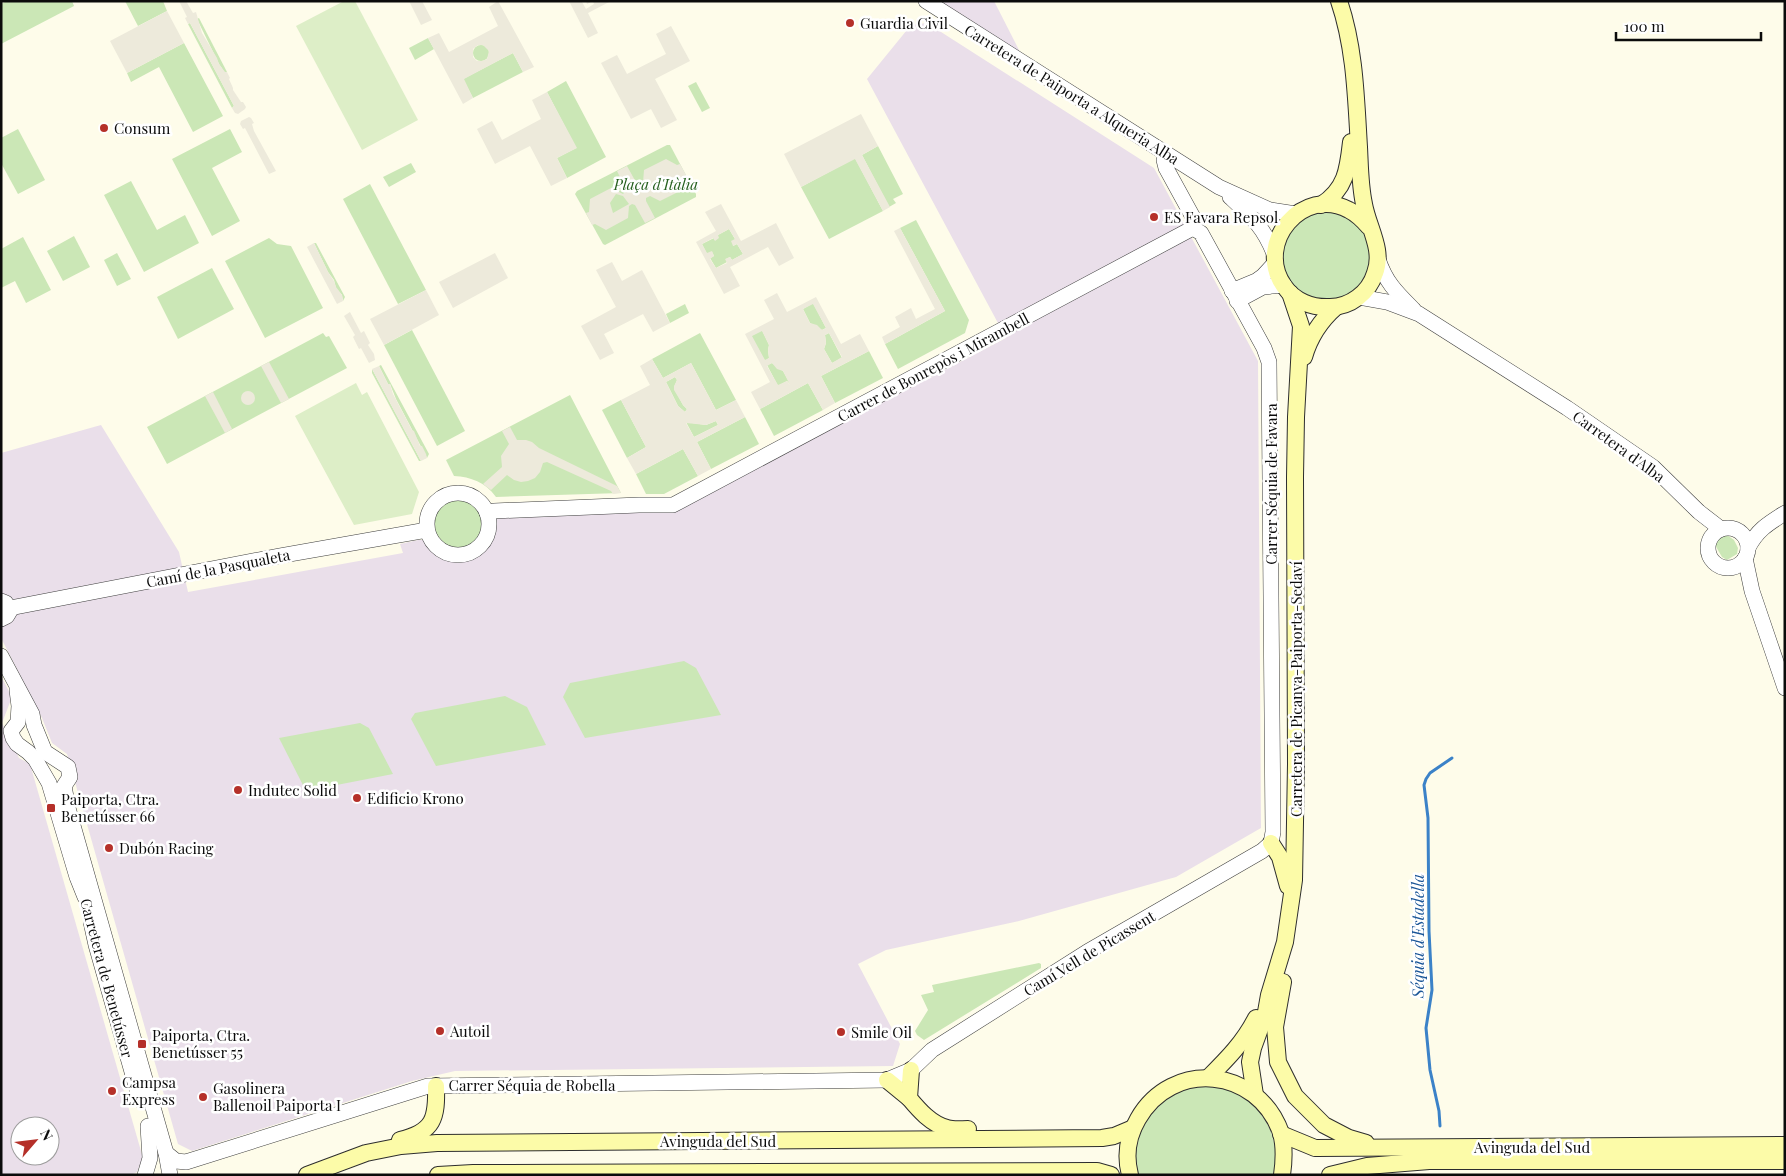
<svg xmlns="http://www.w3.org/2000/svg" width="1786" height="1176" font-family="'Playfair Display',serif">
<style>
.industrial{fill:#eadfea;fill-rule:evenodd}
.green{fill:#cbe7b6}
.pitch{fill:#ddeec7}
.plaza{fill:#edeadb;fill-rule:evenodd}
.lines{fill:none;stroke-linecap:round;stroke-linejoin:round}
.stream{stroke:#3b82c8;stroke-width:3}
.tertiary-casing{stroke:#3e3e3e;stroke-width:16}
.secondary-casing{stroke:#2d2d2d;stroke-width:18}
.tertiary{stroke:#fff;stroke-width:15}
.secondary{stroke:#fcfba8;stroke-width:16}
.poi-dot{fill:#b53029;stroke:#fff;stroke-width:2}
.labels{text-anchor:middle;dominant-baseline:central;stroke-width:5;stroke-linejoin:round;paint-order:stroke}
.poi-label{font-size:15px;fill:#0b0b0b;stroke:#fff;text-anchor:start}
.street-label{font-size:15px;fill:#0b0b0b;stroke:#fff}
.park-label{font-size:15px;font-style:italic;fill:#26601f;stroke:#fff}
.water-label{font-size:16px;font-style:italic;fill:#1a5597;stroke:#fff}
</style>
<rect width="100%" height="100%" fill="#fefcea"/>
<g class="industrial">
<polygon points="940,1 994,1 1020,52"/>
<polygon points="927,23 1154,168 1258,361 1261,828 1176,877 1019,921 886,950 858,964 900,1044 893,1066 455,1071 412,1081 192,1151 178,1144 67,754 52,743 42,718 1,638 1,453 101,425 179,552 188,592 403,553 400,544 418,540 424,540 431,550 439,555 448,559 458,560 470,558 482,550 492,539 495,529 495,517 677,509 1006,338 867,79 911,25"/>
<path d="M 1,676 L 12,697 L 2,723 L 19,758 L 30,764 L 143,1158 L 137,1172 L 131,1175 L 1,1175 ZM 20,1126 L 50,1126 L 50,1156 L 20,1156 Z"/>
</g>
<g class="green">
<polygon points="7,1 72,1 74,6 1,44 1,4"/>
<polygon points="125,1 163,1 167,11 138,26"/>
<polygon points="199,18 227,72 225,73 219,64 197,19"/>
<polygon points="190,23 234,106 232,108 188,24"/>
<polygon points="428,38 434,49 415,60 409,48"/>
<polygon points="184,43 223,116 193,132 159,67 131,82 127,73"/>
<circle cx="481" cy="53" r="8"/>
<polygon points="513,53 523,72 473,98 463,79"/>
<polygon points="566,81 606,157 567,178 557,158 576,148 547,92"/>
<polygon points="696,82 710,108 702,112 688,86"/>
<polygon points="18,129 45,180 18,194 1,163 1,138"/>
<polygon points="230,129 242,152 212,168 240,221 212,236 172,159"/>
<polygon points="667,145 670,145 696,194 696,197 605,245 603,244 575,194 577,191"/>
<polygon points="878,146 903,194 893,199 896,203 889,207 862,155"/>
<polygon points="855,158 883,211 829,239 801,187"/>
<polygon points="411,163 416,172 389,187 383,177"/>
<polygon points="131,181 157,230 185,215 199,243 144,272 104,195"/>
<polygon points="370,184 426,290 398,304 343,199"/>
<circle cx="1327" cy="256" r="45"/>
<polygon points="916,220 969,320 965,333 898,369 885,344 945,311 900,228"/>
<polygon points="729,229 735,239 733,246 737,244 743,254 732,260 730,257 726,259 727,262 716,268 710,258 714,256 712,252 707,254 702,244 714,238 715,240 718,235"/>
<polygon points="74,236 90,267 63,281 47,251"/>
<polygon points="23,237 51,290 26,303 15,281 1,288 1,249"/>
<polygon points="269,238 277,244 291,246 323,308 265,338 225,261"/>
<polygon points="314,243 316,243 345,297 343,301 342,295 336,288 334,280 328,272"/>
<polygon points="117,253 131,279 117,286 104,260"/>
<polygon points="212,268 234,309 178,339 157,297"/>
<polygon points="813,303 826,328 822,330 810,323 803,309"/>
<polygon points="685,304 689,313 670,323 666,314"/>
<polygon points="412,330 465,431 437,446 384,345"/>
<polygon points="762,330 769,345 768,350 769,358 765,361 751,336"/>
<polygon points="323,333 326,337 329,336 347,368 167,464 147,427"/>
<polygon points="700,333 736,400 716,410 691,363 663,378 652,359"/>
<polygon points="829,333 842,358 832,363 824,349 826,343 825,335"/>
<polygon points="869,351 883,378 835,403 821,376"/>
<polygon points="772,363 783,371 791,385 787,381 778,386 767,365"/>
<polygon points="381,365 429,454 427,458 396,399 390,384 388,384 379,366"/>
<polygon points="372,369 421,461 419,461 372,373"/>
<polygon points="675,377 677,380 674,388 683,405 687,409 685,412 678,406 666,382"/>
<polygon points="808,383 823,410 774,436 760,409"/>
<path d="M 570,395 L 621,493 L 496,497 C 485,482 471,477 454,476 L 446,460 Z"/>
<polygon points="621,400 646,447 627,458 602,410"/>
<polygon points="745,417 759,444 711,469 697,442"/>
<polygon points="716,421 718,425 694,437 686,422 706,425"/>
<polygon points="683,449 698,476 664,494 646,494 636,474"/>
<circle cx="457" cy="523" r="25"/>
<polygon points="1727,535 1734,540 1738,548 1737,554 1727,560 1722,557 1715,545 1718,539"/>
<polygon points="684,661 696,668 721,715 585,738 563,697 570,683"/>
<polygon points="505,696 527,707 546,745 436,766 411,719 415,713"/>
<polygon points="360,723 369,728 393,774 306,791 279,738"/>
<polygon points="1039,963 1041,964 1041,968 924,1040 917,1035 915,1031 928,1010 921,995 934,992 932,985"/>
<path d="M 1211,1085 C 1218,1087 1227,1088 1233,1091 C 1264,1106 1283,1141 1273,1175 L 1136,1175 C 1135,1166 1132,1156 1134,1148 C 1139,1118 1159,1096 1188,1087 C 1195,1085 1204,1086 1211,1085 Z"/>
</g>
<g class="pitch">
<polygon points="344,1 355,1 418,120 362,150 296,26"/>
<polygon points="356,383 362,395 367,392 419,492 412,514 354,525 295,416"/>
</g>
<g class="plaza">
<polygon points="179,1 186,1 193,13 196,12 202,33 217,58 219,64 225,72 227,72 230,78 229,79 233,88 233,90 241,102 243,102 246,107 245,109 238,114 235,113 232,108 234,106 190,23 188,24 185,18 187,17"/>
<polygon points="409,1 422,1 432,20 421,25"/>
<path d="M 498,1 L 534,67 L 523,72 L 513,53 L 464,79 L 473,98 L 463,104 L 428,38 L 439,33 L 449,52 L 498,26 L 489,7 ZM 478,45 L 483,45 L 489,51 L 487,59 L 482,61 L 477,61 L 473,57 L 473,49 Z"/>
<polygon points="569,1 584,1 582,2 586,9 594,4 593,1 587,4 586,1 611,1 588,13 598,33 588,38"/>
<polygon points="167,11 184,43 127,73 110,41"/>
<polygon points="671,26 690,61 655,79 677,120 661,128 651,109 631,119 601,63 617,55 627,74 666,54 656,34"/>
<polygon points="547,92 577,148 557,158 567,178 551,186 530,146 495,164 477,129 492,121 502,140 541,119 532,100"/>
<polygon points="861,114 878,146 862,155 890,207 883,211 855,159 801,187 784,154"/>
<polygon points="249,117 251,118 254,123 252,124 254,131 276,171 269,174 245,128 243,129 240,124 241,121"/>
<path d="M 666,159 L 677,165 L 680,164 L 686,175 L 684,177 L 682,190 L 660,201 L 650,196 L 646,198 L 646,201 L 655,218 L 645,223 L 635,205 L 632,204 L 629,206 L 628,218 L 606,230 L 595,224 L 592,225 L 586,213 L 589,212 L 590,199 L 611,188 L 623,194 L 625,192 L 626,189 L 617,171 L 627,166 L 637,184 L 640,184 L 643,183 L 644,170 ZM 616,194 L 623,196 L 629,204 L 613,213 L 610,203 Z"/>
<path d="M 721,204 L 741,241 L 776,223 L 794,258 L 779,266 L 768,247 L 730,267 L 740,286 L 724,294 L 696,242 L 716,231 L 705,212 ZM 729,229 L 735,239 L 731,241 L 733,246 L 737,244 L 743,254 L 732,260 L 730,257 L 725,259 L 727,263 L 716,268 L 710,259 L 714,256 L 712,251 L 707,253 L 702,244 L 713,238 L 715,241 L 719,238 L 718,235 Z"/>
<polygon points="900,228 945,311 885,344 882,337 900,327 895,317 911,308 916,319 935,309 894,231"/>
<polygon points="314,243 328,272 334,281 336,287 342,295 343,301 337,304 307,247"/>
<polygon points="495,253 508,278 453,308 439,282"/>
<polygon points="612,262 622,281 642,270 670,323 653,332 643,314 604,334 614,353 600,360 581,326 616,307 596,270"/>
<polygon points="426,290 439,315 384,345 370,319"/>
<path d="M 777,293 L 787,312 L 816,297 L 841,344 L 860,334 L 869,351 L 821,376 L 835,403 L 823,410 L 808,383 L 760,409 L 751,392 L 770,382 L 745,334 L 774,319 L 764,300 ZM 813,304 L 826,328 L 822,330 L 817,325 L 810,323 L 803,309 ZM 762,331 L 769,345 L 768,350 L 769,358 L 765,360 L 752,336 ZM 829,333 L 842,357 L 832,363 L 824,349 L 826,343 L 825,335 ZM 772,363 L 777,369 L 783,371 L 790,385 L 787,381 L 778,385 L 767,366 Z"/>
<polygon points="350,312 361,333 364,331 370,343 368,345 374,354 375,360 369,363 361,348 359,349 353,337 355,335 344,316"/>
<path d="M 652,359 L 663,378 L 691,363 L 716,410 L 736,400 L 745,417 L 697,442 L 711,469 L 698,476 L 683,449 L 636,474 L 627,458 L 646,447 L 621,400 L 650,385 L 640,366 ZM 675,377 L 677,380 L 674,386 L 674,390 L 683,405 L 687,409 L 685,412 L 678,406 L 666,382 ZM 716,421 L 718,425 L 694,437 L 686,423 L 706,425 Z"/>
<polygon points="269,362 289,399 281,403 261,366"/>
<polygon points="379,366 388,384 390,384 393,394 412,430 414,431 420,446 422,446 426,454 427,458 421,461 372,369"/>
<circle cx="248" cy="398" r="7"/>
<polygon points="213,392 232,429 225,433 205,396"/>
<polygon points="510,427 517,440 526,440 532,442 539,448 617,486 621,493 613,494 611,491 547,462 543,463 540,472 535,478 528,481 521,482 514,480 507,475 491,490 483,484 502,467 501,456 509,444 502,431"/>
</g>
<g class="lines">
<polyline class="stream" points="1440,1126 1439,1111 1430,1070 1426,1028 1432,990 1429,931 1428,818 1424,785 1426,779 1430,773 1452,758"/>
<defs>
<g id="tertiary">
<polyline points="926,1 1219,187 1270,210 1296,214"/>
<polyline points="1167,155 1164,160 1166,168 1194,219 1193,228"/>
<path d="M 1230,197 C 1252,217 1264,227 1275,256"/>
<path d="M 1378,259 C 1386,283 1397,293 1414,310"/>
<polyline points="1232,291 1256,281 1263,276 1275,263"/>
<polyline points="1359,297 1387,302 1419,314 1567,408 1653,467 1699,512 1721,529"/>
<polyline points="1237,301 1263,287 1284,285"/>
<circle cx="458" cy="524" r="31"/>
<polyline points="487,513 494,511 639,505 673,505 1193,228"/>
<circle cx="1728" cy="548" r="20"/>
<path d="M 1748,548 C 1757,530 1769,523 1785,513"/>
<polyline points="1745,558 1752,591 1785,688"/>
<polyline points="1,601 6,603 10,611 7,616 1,619"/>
<polyline points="10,608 279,556 427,530"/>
<polyline points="1,656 32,714 34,725 45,752 68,767 70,777 64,786 68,808 166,1153 170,1175"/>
<polyline points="17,690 19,706 18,722 11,731 13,738 17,744 28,752 35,759 49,783 77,877 85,897"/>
<polyline points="91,922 96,945 140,1100"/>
<polyline points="166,1153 176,1161 186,1162 428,1086 887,1080 911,1070 932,1050 1087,952 1262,851 1271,843 1273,832 1269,362 1264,348 1201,233 1193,228"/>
<polyline points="145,1175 150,1158 148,1126"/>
</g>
<g id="secondary">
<path d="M 1339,1 C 1355,48 1356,98 1359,147 C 1360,166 1360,186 1364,204 C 1368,227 1384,250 1375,273 C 1369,293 1350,307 1330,307 C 1312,308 1294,301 1284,286 C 1254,243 1303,185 1349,210 C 1357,214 1363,220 1369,227"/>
<path d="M 1321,205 C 1346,189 1348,169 1351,142"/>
<path d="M 1304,357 C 1310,336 1320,321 1336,307"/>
<polyline points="1271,843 1280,857 1288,886"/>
<polyline points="1283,982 1275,1027 1278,1062 1295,1096 1324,1125 1349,1138 1366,1143"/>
<path d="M 911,1070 L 909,1098 C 919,1110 931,1124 947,1128 C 953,1130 961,1129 968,1129"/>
<path d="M 1208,1078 C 1227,1059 1244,1042 1256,1018"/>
<polyline points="887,1080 909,1098"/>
<polyline points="1255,1095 1250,1062 1253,1048 1266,1012 1269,995 1285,942 1294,880 1296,764 1295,477 1296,417 1301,326 1290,293"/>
<polyline points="1281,1134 1315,1148 1785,1145"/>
<path d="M 400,1140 C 434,1132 437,1118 436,1086"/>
<polyline points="307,1175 366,1153 401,1146 437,1143 1102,1138 1114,1136 1133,1128"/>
<polyline points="438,1175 473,1173 1097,1171 1111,1175"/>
<path d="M 1130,1175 C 1125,1156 1128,1136 1138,1119 C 1172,1059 1258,1067 1281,1133 C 1285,1147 1284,1161 1282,1175"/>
<polyline points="1330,1175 1367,1166 1429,1161 1785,1161"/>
</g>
</defs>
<use href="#tertiary" class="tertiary-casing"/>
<use href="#secondary" class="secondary-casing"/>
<use href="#tertiary" class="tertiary"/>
<use href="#secondary" class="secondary"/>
</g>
<g class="poi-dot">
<circle cx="850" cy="23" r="5"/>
<circle cx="104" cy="128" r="5"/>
<circle cx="1154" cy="217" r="5"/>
<circle cx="238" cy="790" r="5"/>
<circle cx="357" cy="798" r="5"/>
<rect x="46" y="803" width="10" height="10" rx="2.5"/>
<circle cx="109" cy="848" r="5"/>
<circle cx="440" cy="1031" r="5"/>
<circle cx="841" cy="1032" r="5"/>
<rect x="137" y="1039" width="10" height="10" rx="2.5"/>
<circle cx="112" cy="1091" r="5"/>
<circle cx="203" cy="1097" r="5"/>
</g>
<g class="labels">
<g class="poi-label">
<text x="860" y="23">Guardia Civil</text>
<text x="114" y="128">Consum</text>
<text x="1164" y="217">ES Favara Repsol</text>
<text x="248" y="790">Indutec Solid</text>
<text x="367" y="798">Edificio Krono</text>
<text x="61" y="799">Paiporta, Ctra.<tspan x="61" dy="17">Benetússer 66</tspan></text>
<text x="119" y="848">Dubón Racing</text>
<text x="450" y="1031">Autoil</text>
<text x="851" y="1032">Smile Oil</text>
<text x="152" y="1035">Paiporta, Ctra.<tspan x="152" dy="17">Benetússer 55</tspan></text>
<text x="122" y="1082">Campsa<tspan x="122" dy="17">Express</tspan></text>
<text x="213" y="1088">Gasolinera<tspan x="213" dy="17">Ballenoil Paiporta I</tspan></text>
</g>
<g class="street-label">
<text transform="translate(1072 94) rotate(32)">Carretera de Paiporta a Alqueria Alba</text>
<text transform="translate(933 367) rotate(-28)">Carrer de Bonrepòs i Mirambell</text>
<text transform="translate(1619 446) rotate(36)">Carretera d'Alba</text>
<text transform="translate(1271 484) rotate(-90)">Carrer Séquia de Favara</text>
<text transform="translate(218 568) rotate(-11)">Camí de la Pasqualeta</text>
<text transform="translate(1296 689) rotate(-90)">Carretera de Picanya-Paiporta-Sedaví</text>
<text transform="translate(1089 953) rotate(-31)">Camí Vell de Picassent</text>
<text transform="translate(107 978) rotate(75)">Carretera de Benetússer</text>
<text x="532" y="1085">Carrer Séquia de Robella</text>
<text x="718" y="1141">Avinguda del Sud</text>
<text x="1532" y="1147">Avinguda del Sud</text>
</g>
<g class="park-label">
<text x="656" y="184">Plaça d'Itàlia</text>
</g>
<g class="water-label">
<text transform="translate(1417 936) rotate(-90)">Séquia d'Estadella</text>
</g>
</g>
<rect width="1786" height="1176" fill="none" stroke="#0b0b0b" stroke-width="5"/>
<g transform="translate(35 1141) rotate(62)"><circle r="24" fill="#ffffff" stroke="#9d9d9d"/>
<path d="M0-4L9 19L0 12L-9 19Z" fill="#b53029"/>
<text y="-8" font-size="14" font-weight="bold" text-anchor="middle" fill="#0b0b0b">N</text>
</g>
<path d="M1616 32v8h145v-8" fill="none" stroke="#0b0b0b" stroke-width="2.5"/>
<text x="1624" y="32" font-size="15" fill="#0b0b0b" stroke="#ffffff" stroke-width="4" paint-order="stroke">100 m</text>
</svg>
